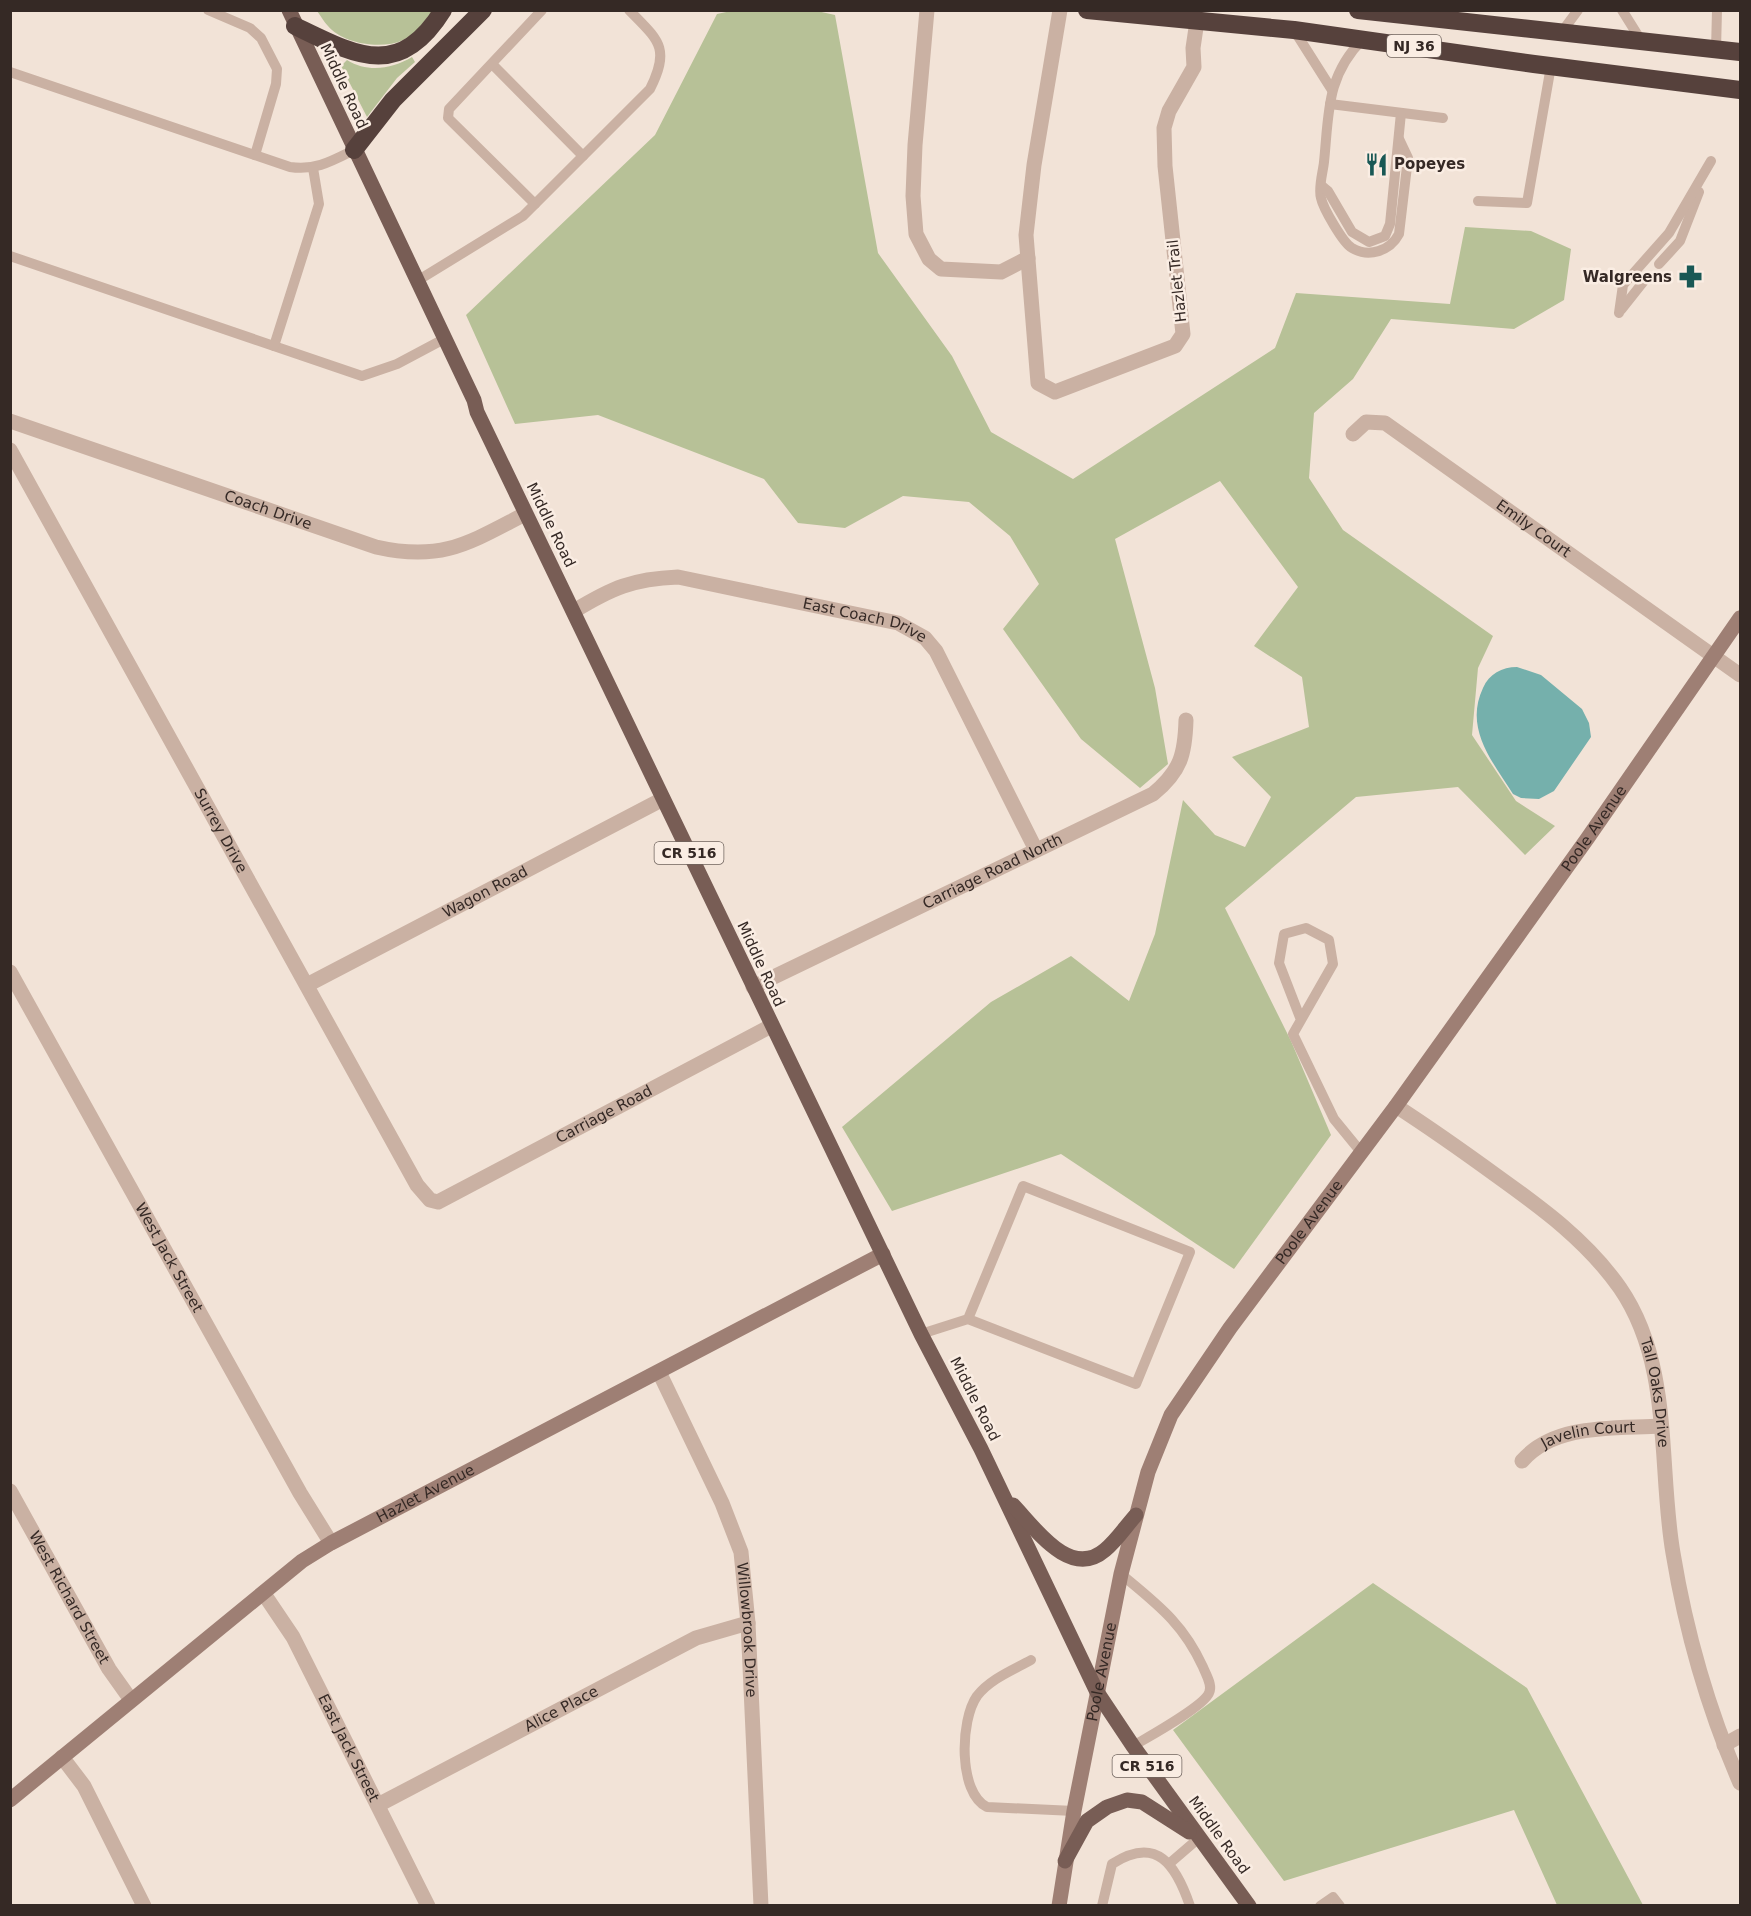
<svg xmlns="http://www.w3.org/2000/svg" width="1751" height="1916" font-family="'DejaVu Sans',sans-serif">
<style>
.green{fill:#b7c197}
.water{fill:#75b0ac}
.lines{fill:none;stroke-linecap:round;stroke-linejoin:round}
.lane{stroke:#cab1a3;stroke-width:10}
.street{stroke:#cab1a3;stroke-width:15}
.secondary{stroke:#9e7f74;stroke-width:15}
.primary{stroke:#785d55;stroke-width:15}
.highway{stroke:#56413c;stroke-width:18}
.labels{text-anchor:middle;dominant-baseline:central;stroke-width:5;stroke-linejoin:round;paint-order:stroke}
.shield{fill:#faede3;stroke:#70645e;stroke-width:1.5}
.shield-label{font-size:14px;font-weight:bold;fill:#352925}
.street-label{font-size:15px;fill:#352925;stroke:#faede3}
.poi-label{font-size:15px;font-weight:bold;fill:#352925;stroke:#faede3;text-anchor:start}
</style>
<rect width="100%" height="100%" fill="#f2e3d7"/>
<g class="green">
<path d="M 317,11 L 432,11 C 425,21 415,35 403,40 C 382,50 343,44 328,26 C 324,22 321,16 317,11 Z"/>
<polygon points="731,11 817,11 835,15 878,253 952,356 991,432 1073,479 1275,348 1296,293 1450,304 1465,227 1531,231 1571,249 1564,300 1514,329 1391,319 1353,379 1314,413 1309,478 1343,530 1493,636 1478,668 1472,735 1516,801 1555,826 1525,855 1458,787 1356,797 1225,908 1291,1041 1331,1135 1234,1269 1061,1154 892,1211 842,1127 991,1002 1071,956 1129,1001 1155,934 1183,800 1215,835 1245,847 1271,797 1232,757 1309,727 1302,677 1254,646 1298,587 1220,481 1115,539 1155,688 1168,764 1140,788 1081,739 1003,629 1039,584 1010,536 969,502 903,496 845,528 798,523 764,479 598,415 515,424 466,315 655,135 717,14"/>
<path d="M 412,57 L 415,62 L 397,78 L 367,117 L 341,66 L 347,60 C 368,73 392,69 412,57 Z"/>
<polygon points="1373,1583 1527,1688 1643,1905 1557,1905 1514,1810 1284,1881 1173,1730"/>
</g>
<path class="water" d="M 1517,667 L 1541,675 L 1582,709 L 1589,723 L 1591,737 L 1554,791 L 1539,799 L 1521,798 L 1513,794 C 1492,761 1464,728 1483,688 C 1489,674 1502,667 1517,667 Z"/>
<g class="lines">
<g class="lane">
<polyline points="208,10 250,28 261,38 277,69 276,84 255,155"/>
<polyline points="1622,10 1642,42"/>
<polyline points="1294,30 1332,90"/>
<polyline points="1561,33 1578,10"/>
<path d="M 1363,39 C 1326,76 1329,113 1324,162 C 1323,172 1318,188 1321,198 C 1323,208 1343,243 1352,248 C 1369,258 1390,251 1399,234 L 1408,158 L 1399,139"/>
<polyline points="1716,50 1717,10"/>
<polyline points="492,64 583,156"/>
<path d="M 10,72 L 290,167 C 315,171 332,161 354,150"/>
<polyline points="1330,104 1443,118"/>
<polyline points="1322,186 1328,191 1352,232 1369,242 1385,236 1390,224 1401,113"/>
<polyline points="1478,201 1527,203 1551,66"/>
<polyline points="535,204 448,118 449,109 542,10"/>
<polyline points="10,256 362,376 397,364 444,339"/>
<polyline points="1659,264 1680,241 1699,192"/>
<path d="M 417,281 L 523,216 L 650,89 C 671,47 658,40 629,10"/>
<polyline points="1621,310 1644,281"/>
<polyline points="1619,313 1623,285 1669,233 1711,161"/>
<polyline points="274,346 319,204 313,168"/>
<polyline points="1301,1020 1279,963 1284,934 1306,928 1329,940 1333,964 1293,1034 1334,1119 1361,1152"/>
<polyline points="921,1334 968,1319 1136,1384 1190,1252 1023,1186 968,1319"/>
<path d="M 1121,1574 C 1157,1604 1183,1623 1203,1667 C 1206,1675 1213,1685 1209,1693 C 1203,1707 1148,1737 1133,1746"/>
<path d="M 1031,1660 C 1013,1670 990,1679 977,1696 C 960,1720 958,1793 987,1807 L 1074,1811"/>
<polyline points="1170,1863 1199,1838"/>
<path d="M 1102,1906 L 1112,1864 C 1157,1835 1176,1865 1190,1906"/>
<polyline points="1320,1906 1333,1897 1340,1906"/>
</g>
<g class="street">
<polyline points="927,10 915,145 913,196 916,234 929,259 941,269 1001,272 1028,258"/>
<polyline points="1060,10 1034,165 1026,235 1038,383 1055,392 1175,346 1183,334 1165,166 1164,128 1169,111 1194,67 1193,48 1197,21"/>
<path id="s1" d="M 10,421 L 376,547 C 442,562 469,543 525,514"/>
<path id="s2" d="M 1353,434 L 1366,422 L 1385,423 L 1740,675"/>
<path id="s3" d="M 10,450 L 417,1185 L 430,1200 L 438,1202 L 771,1026"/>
<path id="s4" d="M 574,611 C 612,588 632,579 678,577 L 898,623 L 925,638 L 936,651 L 1036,850"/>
<path id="s5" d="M 10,972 L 300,1493 L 331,1543"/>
<path id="s6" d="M 307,985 L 663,799"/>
<path id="s7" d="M 753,987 L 1153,794 C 1181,771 1185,754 1186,720"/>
<path id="s8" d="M 1396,1106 C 1430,1128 1464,1152 1497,1176 C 1543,1209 1587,1241 1620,1288 C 1673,1365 1658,1466 1673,1553 C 1686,1632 1708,1709 1740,1783"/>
<path id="s9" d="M 659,1372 L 722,1503 L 741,1552 L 748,1623 L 761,1906"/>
<path id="s10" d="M 1522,1461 C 1555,1423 1615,1429 1661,1426"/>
<path id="s11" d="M 10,1491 L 109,1669 L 131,1700"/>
<path id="s12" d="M 264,1594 L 293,1637 L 428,1906"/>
<polyline points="1724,1745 1740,1736"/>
<polyline points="62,1757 84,1786 144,1906"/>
<path id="s13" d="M 378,1805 L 696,1638 L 748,1623"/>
</g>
<g class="secondary">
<path id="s14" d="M 10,1800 L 302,1561 L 331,1543 L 883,1254"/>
<path id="s15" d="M 1059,1906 L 1074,1811 L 1121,1574 L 1148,1472 L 1171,1415 L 1230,1328 L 1396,1106 L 1587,839 L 1740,618"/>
</g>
<g class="primary">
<polyline points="289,10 474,400 477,412 921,1334 981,1449 1097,1692 1133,1746 1249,1906"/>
<path d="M 1013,1505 C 1035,1528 1070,1580 1105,1550 C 1117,1540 1126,1526 1136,1515"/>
<polyline points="1065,1861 1087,1821 1107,1807 1127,1800 1142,1802 1189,1832"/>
</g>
<g class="highway">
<polyline points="1087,10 1294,30 1534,64 1740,90"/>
<polyline points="1358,10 1740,52"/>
<path d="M 295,26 C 355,55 399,81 443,10"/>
<polyline points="354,150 393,100 483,10"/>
</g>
</g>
<defs>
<symbol id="restaurant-bare" viewBox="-9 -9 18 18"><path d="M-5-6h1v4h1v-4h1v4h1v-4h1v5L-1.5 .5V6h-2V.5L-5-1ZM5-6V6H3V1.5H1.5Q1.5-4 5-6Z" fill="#195855" stroke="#faede3" stroke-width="2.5" paint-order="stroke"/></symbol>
<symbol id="pharmacy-bare" viewBox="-9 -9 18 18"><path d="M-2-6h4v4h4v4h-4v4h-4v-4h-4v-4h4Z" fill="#195855" stroke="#faede3" stroke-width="2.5" paint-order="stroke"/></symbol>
</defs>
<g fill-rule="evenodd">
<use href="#restaurant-bare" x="1360" y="148" width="33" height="33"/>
<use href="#pharmacy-bare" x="1674" y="260" width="33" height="33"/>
</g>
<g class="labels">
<g class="shield">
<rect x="1387" y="35" width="54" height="22" rx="4.5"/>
<rect x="654.5" y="842" width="69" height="22" rx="4.5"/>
<rect x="1112.5" y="1755" width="69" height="22" rx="4.5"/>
</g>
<g class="shield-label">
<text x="1414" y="46">NJ 36</text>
<text x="689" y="853">CR 516</text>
<text x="1147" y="1766">CR 516</text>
</g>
<g class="street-label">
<text transform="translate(344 86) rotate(65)">Middle Road</text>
<text transform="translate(1177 281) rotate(-96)">Hazlet Trail</text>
<text stroke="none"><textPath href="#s1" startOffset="273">Coach Drive</textPath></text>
<text transform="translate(551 525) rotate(64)">Middle Road</text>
<text stroke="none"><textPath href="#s2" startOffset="219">Emily Court</textPath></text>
<text stroke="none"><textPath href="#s4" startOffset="303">East Coach Drive</textPath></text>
<text stroke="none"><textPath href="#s15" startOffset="1228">Poole Avenue</textPath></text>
<text stroke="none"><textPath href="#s3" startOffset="435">Surrey Drive</textPath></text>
<text stroke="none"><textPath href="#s7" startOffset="266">Carriage Road North</textPath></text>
<text stroke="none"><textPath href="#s6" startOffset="201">Wagon Road</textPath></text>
<text transform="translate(761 964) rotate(65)">Middle Road</text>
<text stroke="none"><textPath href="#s3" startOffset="1056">Carriage Road</textPath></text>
<text stroke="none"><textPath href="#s15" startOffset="742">Poole Avenue</textPath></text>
<text stroke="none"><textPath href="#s5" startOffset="327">West Jack Street</textPath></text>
<text stroke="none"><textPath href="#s8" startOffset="402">Tall Oaks Drive</textPath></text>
<text transform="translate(975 1399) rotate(63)">Middle Road</text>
<text stroke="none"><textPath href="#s10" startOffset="74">Javelin Court</textPath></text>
<text stroke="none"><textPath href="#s14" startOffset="518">Hazlet Avenue</textPath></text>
<text stroke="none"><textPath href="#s11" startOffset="122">West Richard Street</textPath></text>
<text stroke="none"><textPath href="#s9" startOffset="276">Willowbrook Drive</textPath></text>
<text stroke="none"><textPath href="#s15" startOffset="238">Poole Avenue</textPath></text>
<text stroke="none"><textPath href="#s13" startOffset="207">Alice Place</textPath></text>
<text stroke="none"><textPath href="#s12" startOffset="176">East Jack Street</textPath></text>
<text transform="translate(1219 1835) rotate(54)">Middle Road</text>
</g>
<g class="poi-label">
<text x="1394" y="164">Popeyes</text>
<text x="1672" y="277" text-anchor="end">Walgreens</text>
</g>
</g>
<rect width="1751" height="1916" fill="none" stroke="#352925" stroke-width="24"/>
</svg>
